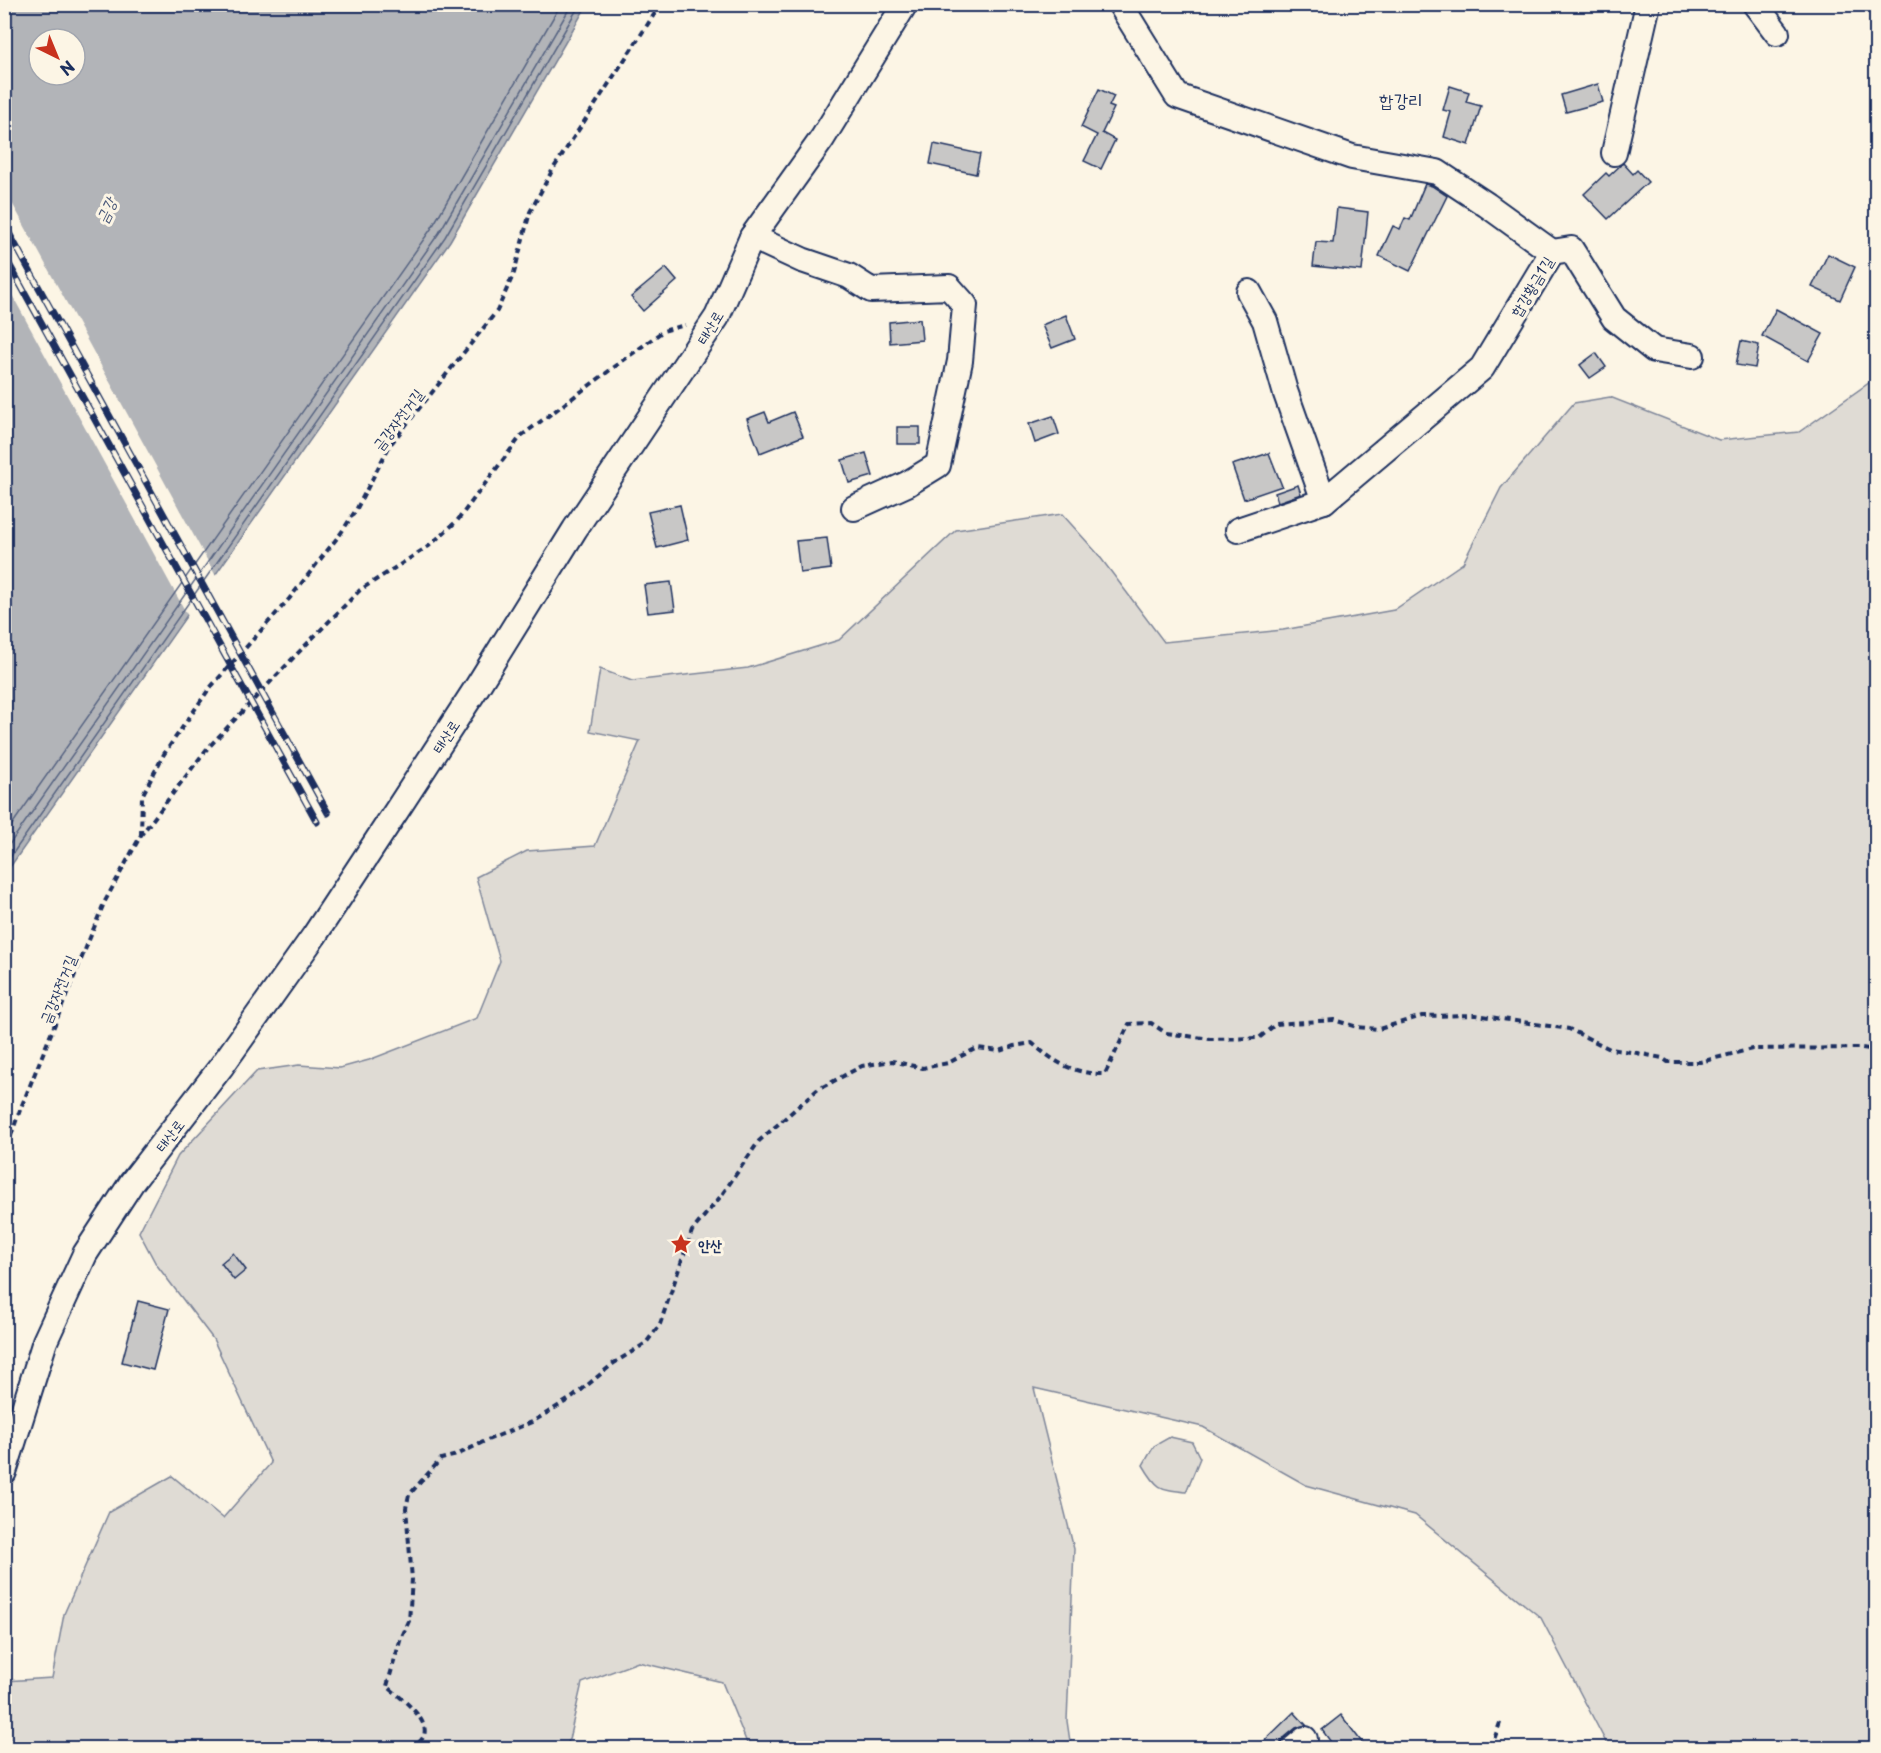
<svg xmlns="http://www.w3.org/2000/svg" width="1881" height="1753" font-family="'Playpen Sans','Poor Story',sans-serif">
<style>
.green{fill:#dfdbd4;stroke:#7d8599;stroke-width:1.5}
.water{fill:#b2b4b8;stroke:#767f94;stroke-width:1.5;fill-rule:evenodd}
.pier{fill:#fcf5e5}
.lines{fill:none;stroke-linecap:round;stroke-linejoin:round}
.shore{stroke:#576482;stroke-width:1.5}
.building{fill:#c8c7c6;stroke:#1b2f5e;stroke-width:1.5}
.minor-casing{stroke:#1b2f5e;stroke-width:28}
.path{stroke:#1b2f5e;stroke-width:4;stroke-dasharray:6 4.5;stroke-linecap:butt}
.minor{stroke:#fcf5e5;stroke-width:24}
.rail-casing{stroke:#1b2f5e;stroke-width:7}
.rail{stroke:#fcf5e5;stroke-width:4.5;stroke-dasharray:14;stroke-linecap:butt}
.labels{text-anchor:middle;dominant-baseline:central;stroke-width:6;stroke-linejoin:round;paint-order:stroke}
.street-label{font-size:15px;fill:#1b2f5e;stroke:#fcf5e5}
.poi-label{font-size:15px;font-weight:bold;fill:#1b2f5e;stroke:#fcf5e5;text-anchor:start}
.water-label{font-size:16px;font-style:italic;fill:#485779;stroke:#fcf5e5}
.quarter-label{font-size:18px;fill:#1b2f5e;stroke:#fcf5e5}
</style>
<rect width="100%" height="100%" fill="#fcf5e5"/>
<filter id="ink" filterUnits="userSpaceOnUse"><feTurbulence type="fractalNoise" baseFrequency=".0167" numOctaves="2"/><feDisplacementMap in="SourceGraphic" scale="12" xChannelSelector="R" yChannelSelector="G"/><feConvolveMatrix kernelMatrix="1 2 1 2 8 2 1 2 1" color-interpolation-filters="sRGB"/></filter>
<g filter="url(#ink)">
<g class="green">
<polygon points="1876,378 1876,1748 1609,1748 1541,1618 1415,1515 1306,1485 1203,1427 1034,1388 1074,1549 1067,1721 1071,1748 749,1748 722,1682 638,1662 582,1683 567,1748 5,1748 5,1681 52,1678 64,1614 109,1512 172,1476 223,1518 271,1463 213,1339 156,1264 139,1232 178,1156 257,1071 299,1065 340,1068 369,1060 477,1018 500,961 476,877 527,851 595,846 640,741 590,731 600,669 632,681 748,668 839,640 956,530 1062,514 1097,553 1164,642 1283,630 1394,610 1463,563 1501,488 1574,403 1610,397 1719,440 1799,432"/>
<path d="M 1170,1437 L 1192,1442 L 1200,1458 L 1186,1492 C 1159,1489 1157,1489 1143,1465 L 1154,1446 Z"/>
</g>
<path class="water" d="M 5,5 L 587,5 L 450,241 L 10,867 L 5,882 ZM 39,39 L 75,39 L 75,75 L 39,75 Z"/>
<polygon class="pier" points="5,190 217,578 189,618 5,282"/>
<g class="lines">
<g class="shore">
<polyline points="4,836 431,229 561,4"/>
<polyline points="4,852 439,233 572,4"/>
<polyline points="4,866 445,237 580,4"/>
</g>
</g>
<g class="building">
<polygon points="1598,84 1603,102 1566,112 1561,95"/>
<polygon points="1450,86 1469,92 1466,102 1481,106 1469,145 1444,137 1451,112 1443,110"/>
<polygon points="1099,89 1114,96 1109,106 1114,108 1102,133 1115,140 1101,169 1084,161 1097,135 1081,127"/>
<polygon points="934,144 980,154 976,174 930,164"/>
<polygon points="1623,163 1633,174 1637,170 1648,182 1608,219 1584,194 1606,173 1609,176"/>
<polygon points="1425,184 1432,186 1447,196 1410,271 1379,256 1393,226 1400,229 1405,218 1410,220"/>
<polygon points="1337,208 1368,212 1362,271 1313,266 1316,242 1333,243"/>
<polygon points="1828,254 1855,267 1840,300 1812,287"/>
<polygon points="666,268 677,281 643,311 631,297"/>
<polygon points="1776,309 1823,334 1808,361 1762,336"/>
<polygon points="1066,315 1075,339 1052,348 1042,325"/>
<polygon points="920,319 922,340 890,343 889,322"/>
<polygon points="1741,341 1759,345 1755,368 1736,365"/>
<polygon points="1596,353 1606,367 1590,378 1580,365"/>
<polygon points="765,412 769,422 793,412 803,436 760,453 747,419"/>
<polygon points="1053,416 1059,434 1035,443 1029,424"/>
<rect x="897" y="427" width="23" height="17"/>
<polygon points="866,453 873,476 849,483 842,460"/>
<polygon points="1269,453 1282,486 1244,499 1232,465"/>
<polygon points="1298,485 1301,494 1278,502 1275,493"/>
<polygon points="680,505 688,540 657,548 648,512"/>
<polygon points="827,538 831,569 800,573 796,541"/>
<polygon points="671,582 675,610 648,613 644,585"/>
<polygon points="233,1253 246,1270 234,1280 221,1263"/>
<polygon points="138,1301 169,1309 153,1370 122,1362"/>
<polygon points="1294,1712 1306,1725 1296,1728 1285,1737 1281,1742 1280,1749 1256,1749"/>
<polygon points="1341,1715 1367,1749 1336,1749 1322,1730"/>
</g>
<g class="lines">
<defs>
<g id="minor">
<polyline points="1120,4 1177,96 1352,157 1437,172 1487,205 1552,252 1482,368 1324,501 1285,391 1265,321 1249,292"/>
<polyline points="1755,4 1777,33"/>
<polyline points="1614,153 1648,4"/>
<polyline points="752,237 802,260 849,276 871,290 949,287 965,305 960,361 938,465 907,484 854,508"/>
<polyline points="1552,252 1571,249 1614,318 1654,350 1692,356"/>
<polyline points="1238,530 1324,501"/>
<polyline points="4,1472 45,1341 85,1254 132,1182 221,1067 314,936 397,810 477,687 575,529 717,317 752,237 822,139 905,4"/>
<polyline points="1294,1748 1305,1739"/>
</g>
</defs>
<use href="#minor" class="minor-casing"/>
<g class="path">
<polyline points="141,835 142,796 164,754 209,689 289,599 341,533 356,510 390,445 497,311 514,273 530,212 553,169 661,4"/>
<polyline points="4,1155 20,1110 104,903 141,835 206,750 296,655 360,590 429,546 457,521 521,436 663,331 685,325"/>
<path d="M 410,1748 C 413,1746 419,1743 422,1739 C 435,1722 398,1696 387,1686 L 400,1641 L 409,1621 L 412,1579 L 406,1508 L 409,1495 L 441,1459 L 457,1455 L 485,1441 L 532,1422 L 573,1397 L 614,1363 L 646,1343 L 660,1324 L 692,1231 L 721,1196 L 759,1141 L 817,1090 L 862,1066 L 892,1061 L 923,1068 L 948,1063 L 977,1048 L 1000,1051 L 1014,1046 L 1032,1043 C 1055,1063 1074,1074 1105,1074 L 1129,1024 L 1151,1023 L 1166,1033 L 1210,1039 L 1259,1038 L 1276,1024 L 1334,1020 L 1357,1027 L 1379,1029 L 1422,1016 L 1476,1015 L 1569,1029 L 1610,1049 L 1637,1053 L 1662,1058 L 1668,1062 L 1700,1062 L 1752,1049 L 1862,1048 L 1876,1050"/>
<polyline points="1491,1748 1501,1720"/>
</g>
<use href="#minor" class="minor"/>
<defs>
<g id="rail">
<polyline points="4,224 328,813"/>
<polyline points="4,255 317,822"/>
</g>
</defs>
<use href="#rail" class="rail-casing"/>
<use href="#rail" class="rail"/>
</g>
</g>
<defs>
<symbol id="sight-bare" viewBox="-9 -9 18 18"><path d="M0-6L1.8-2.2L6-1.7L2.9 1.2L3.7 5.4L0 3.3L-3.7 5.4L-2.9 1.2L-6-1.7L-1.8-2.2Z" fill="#c8321e" stroke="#fcf5e5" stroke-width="2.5" paint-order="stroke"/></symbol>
</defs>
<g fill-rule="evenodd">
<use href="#sight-bare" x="666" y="1229" width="30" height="30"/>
</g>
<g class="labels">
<g class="street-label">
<text transform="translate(1531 286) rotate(-59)">합강황금1길</text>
<text transform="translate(709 327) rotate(-59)">태산로</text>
<text transform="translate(397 419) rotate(-53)">금강자전거길</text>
<text transform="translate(445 736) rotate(-57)">태산로</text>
<text transform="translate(57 989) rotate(-68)">금강자전거길</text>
<text transform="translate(169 1135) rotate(-52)">태산로</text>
</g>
<g class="poi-label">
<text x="698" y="1244">안산</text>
</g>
<g class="water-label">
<text transform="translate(105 210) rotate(-64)">금강</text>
</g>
<g class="quarter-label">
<text x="1401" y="99">합강리</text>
</g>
</g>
<rect width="1881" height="1753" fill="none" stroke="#fcf5e5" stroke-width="24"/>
<rect x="12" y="12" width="1857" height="1729" fill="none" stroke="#1b2f5e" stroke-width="2" filter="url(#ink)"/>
<g transform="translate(57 57) rotate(137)"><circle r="28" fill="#fcf5e5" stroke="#a2a6af" stroke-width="1.5"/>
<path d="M0-4.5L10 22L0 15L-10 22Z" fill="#c8321e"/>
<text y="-9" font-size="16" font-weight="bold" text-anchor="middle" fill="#1b2f5e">N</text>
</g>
</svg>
